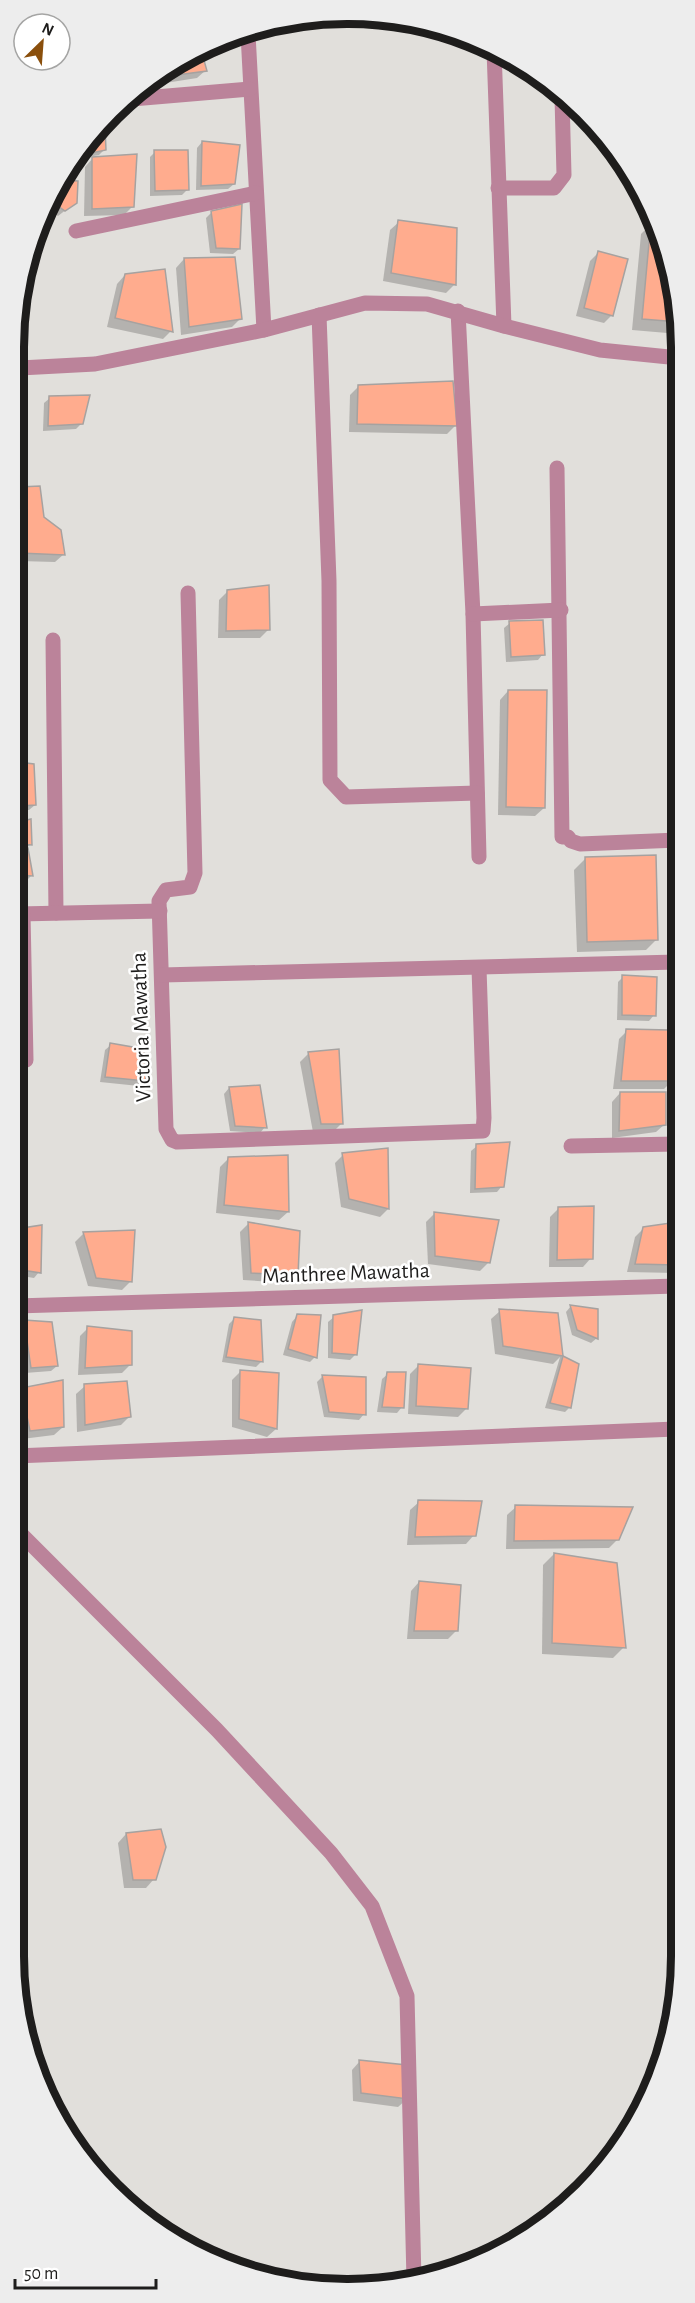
<svg xmlns="http://www.w3.org/2000/svg" width="695" height="2303" font-family="'Alegreya Sans',sans-serif">
<style>
.shadow{fill:#0003}
.building{fill:#ffac8e;stroke:#a6a2a0;stroke-width:1.5}
.lines{fill:none;stroke-linecap:round;stroke-linejoin:round}
.street{stroke:#bb839a;stroke-width:15}
.labels{text-anchor:middle;dominant-baseline:central;stroke-width:5;stroke-linejoin:round;paint-order:stroke}
.street-label{font-size:22px;fill:#1e1d1c;stroke:#fff}
.rim{fill:none;stroke:#1e1d1c;stroke-width:8}
</style>
<rect width="100%" height="100%" fill="#e1dfdb"/>
<g class="shadow">
<polygon points="200,54 206,70 197,78 146,86 162,70"/>
<polygon points="103,129 105,149 99,155 76,159 76,156"/>
<polygon points="202,142 234,184 228,189 196,190 197,148"/>
<polygon points="155,152 187,190 182,195 150,196 150,157"/>
<polygon points="93,158 132,207 124,215 84,216 85,167"/>
<polygon points="62,182 76,202 58,216 50,210"/>
<polygon points="212,212 239,249 233,254 210,253 206,218"/>
<polygon points="399,222 455,284 446,293 383,281 390,230"/>
<polygon points="652,223 679,304 679,334 632,330 641,234"/>
<polygon points="599,252 612,315 604,323 576,316 590,261"/>
<polygon points="184,259 241,318 232,327 181,335 176,268"/>
<polygon points="125,275 171,331 163,339 107,327 117,284"/>
<polygon points="359,386 455,426 447,434 349,432 350,395"/>
<polygon points="50,398 82,423 76,429 43,431 44,403"/>
<polygon points="19,489 43,518 64,554 55,562 19,561"/>
<polygon points="228,591 269,629 260,638 218,638 219,600"/>
<polygon points="510,623 543,654 538,660 506,662 504,628"/>
<polygon points="508,691 544,808 535,816 498,815 500,700"/>
<polygon points="18,763 35,805 29,810 18,810"/>
<polygon points="29,821 30,845 26,848 32,875 26,881 18,880 18,823"/>
<polygon points="585,859 657,939 646,950 577,952 574,870"/>
<polygon points="623,977 654,1015 649,1021 617,1020 618,982"/>
<polygon points="627,1031 673,1080 664,1089 613,1089 619,1039"/>
<polygon points="111,1045 145,1080 139,1086 100,1082 105,1050"/>
<polygon points="309,1053 341,1124 333,1132 313,1132 300,1062"/>
<polygon points="229,1088 265,1127 260,1133 230,1131 224,1094"/>
<polygon points="620,1093 665,1124 656,1132 612,1138 612,1102"/>
<polygon points="477,1146 502,1186 497,1192 470,1193 471,1151"/>
<polygon points="343,1155 388,1209 380,1217 341,1207 335,1163"/>
<polygon points="286,1156 288,1212 279,1220 216,1213 220,1167 228,1159"/>
<polygon points="559,1208 591,1258 583,1267 549,1267 550,1217"/>
<polygon points="434,1214 489,1262 480,1271 428,1264 426,1222"/>
<polygon points="248,1224 298,1232 297,1274 288,1283 243,1280 240,1232"/>
<polygon points="677,1224 676,1273 627,1272 635,1237 644,1228"/>
<polygon points="16,1230 39,1272 34,1278 16,1275"/>
<polygon points="84,1233 130,1282 122,1290 88,1286 75,1242"/>
<polygon points="571,1306 597,1338 591,1343 572,1335 566,1312"/>
<polygon points="500,1311 557,1315 562,1357 578,1364 570,1407 565,1412 545,1408 560,1357 553,1364 495,1354 491,1319"/>
<polygon points="297,1316 315,1357 310,1362 283,1355 292,1322"/>
<polygon points="334,1317 356,1354 350,1360 328,1358 328,1322"/>
<polygon points="235,1318 262,1361 256,1367 222,1362 229,1324"/>
<polygon points="24,1321 51,1323 57,1366 51,1371 25,1373 19,1327"/>
<polygon points="88,1328 130,1365 122,1373 78,1375 80,1336"/>
<polygon points="418,1366 467,1408 458,1417 408,1414 410,1374"/>
<polygon points="241,1371 277,1374 276,1429 267,1437 232,1427 232,1380"/>
<polygon points="388,1374 402,1407 397,1413 377,1412 382,1379"/>
<polygon points="323,1376 364,1414 359,1420 324,1417 317,1382"/>
<polygon points="85,1386 130,1416 121,1425 77,1432 76,1394"/>
<polygon points="22,1389 63,1427 54,1435 22,1439 16,1407 16,1395"/>
<polygon points="419,1502 474,1535 466,1544 407,1545 410,1510"/>
<polygon points="516,1507 618,1539 609,1548 506,1549 507,1515"/>
<polygon points="554,1554 624,1647 613,1658 542,1654 543,1565"/>
<polygon points="419,1582 457,1630 448,1639 407,1639 411,1591"/>
<polygon points="126,1834 154,1879 146,1888 124,1888 118,1843"/>
<polygon points="360,2061 407,2099 398,2107 353,2101 352,2070"/>
</g>
<g class="building">
<polygon points="202,53 207,71 153,78 162,70"/>
<polygon points="105,127 106,150 81,155 81,151"/>
<polygon points="202,141 240,145 235,184 201,186"/>
<polygon points="154,150 188,150 189,190 155,191"/>
<polygon points="137,154 134,207 92,209 92,157"/>
<polygon points="62,180 78,181 77,203 65,211 55,204 51,208"/>
<polygon points="242,204 240,249 216,248 211,211"/>
<polygon points="398,220 457,228 456,285 391,273"/>
<polygon points="651,221 654,221 679,304 679,322 642,319"/>
<polygon points="598,251 628,259 613,316 584,308"/>
<polygon points="235,257 242,319 189,327 184,258"/>
<polygon points="165,269 173,332 115,318 125,274"/>
<polygon points="453,381 457,426 357,424 358,385"/>
<polygon points="90,395 83,424 48,426 49,396"/>
<polygon points="40,486 44,517 61,530 65,555 19,553 19,487"/>
<polygon points="269,585 270,630 226,631 227,590"/>
<polygon points="543,620 545,655 511,657 509,621"/>
<polygon points="508,690 547,690 545,808 506,807"/>
<polygon points="18,762 34,764 36,805 18,806"/>
<polygon points="31,819 32,845 18,844 18,822"/>
<polygon points="18,848 28,848 33,876 18,875"/>
<polygon points="656,855 658,940 587,942 585,857"/>
<polygon points="622,975 657,977 656,1016 622,1015"/>
<polygon points="626,1029 669,1030 674,1081 621,1081"/>
<polygon points="110,1043 144,1049 146,1081 105,1077"/>
<polygon points="339,1049 343,1124 321,1124 308,1052"/>
<polygon points="260,1085 267,1128 235,1126 229,1087"/>
<polygon points="620,1092 666,1092 666,1125 619,1131"/>
<polygon points="510,1142 504,1187 475,1189 476,1144"/>
<polygon points="388,1148 389,1209 349,1199 342,1153"/>
<polygon points="288,1155 289,1212 224,1205 228,1157"/>
<polygon points="594,1206 593,1259 557,1260 558,1207"/>
<polygon points="434,1212 499,1220 490,1263 435,1256"/>
<polygon points="248,1222 300,1231 298,1275 251,1273"/>
<polygon points="677,1222 677,1265 635,1264 643,1227"/>
<polygon points="42,1225 41,1273 16,1269 16,1229"/>
<polygon points="135,1230 132,1282 96,1278 83,1232"/>
<polygon points="570,1305 598,1309 598,1339 577,1330"/>
<polygon points="499,1309 558,1313 563,1356 503,1346"/>
<polygon points="362,1310 357,1355 332,1353 333,1315"/>
<polygon points="297,1314 321,1315 317,1358 288,1349"/>
<polygon points="234,1317 261,1320 263,1362 226,1357"/>
<polygon points="24,1320 52,1322 58,1366 31,1368"/>
<polygon points="87,1326 132,1331 132,1365 85,1368"/>
<polygon points="563,1356 579,1364 571,1408 550,1403"/>
<polygon points="418,1364 471,1368 468,1409 416,1406"/>
<polygon points="240,1370 279,1373 277,1429 239,1419"/>
<polygon points="387,1372 406,1372 404,1408 382,1407"/>
<polygon points="322,1375 366,1377 366,1415 329,1412"/>
<polygon points="63,1380 64,1427 30,1431 21,1388"/>
<polygon points="127,1381 131,1417 85,1425 84,1384"/>
<polygon points="418,1500 482,1501 476,1536 415,1537"/>
<polygon points="515,1505 633,1507 619,1540 514,1541"/>
<polygon points="554,1553 617,1563 626,1648 552,1643"/>
<polygon points="419,1581 461,1585 458,1631 414,1631"/>
<polygon points="161,1829 166,1847 156,1880 133,1880 126,1833"/>
<polygon points="359,2060 407,2065 408,2099 361,2093"/>
</g>
<g class="lines">
<g class="street">
<polyline points="248,34 264,330"/>
<polyline points="494,50 504,326"/>
<polyline points="132,99 250,89"/>
<polyline points="498,188 554,188 564,175 562,97"/>
<polyline points="76,231 256,193"/>
<polyline points="458,311 473,614 479,857"/>
<polyline points="319,315 329,581 330,780 346,797 477,793"/>
<polyline points="20,368 95,364 264,330 365,303 427,304 504,326 600,350 679,358"/>
<polyline points="557,468 562,837 568,837 571,841 580,844 678,840"/>
<polyline points="188,593 195,873 190,887 166,890 159,901 166,1129 172,1140 177,1142 483,1131 484,1118 479,968"/>
<polyline points="473,614 561,610"/>
<polyline points="53,640 56,913"/>
<polyline points="18,914 160,911"/>
<polyline points="23,914 26,1060"/>
<polyline points="162,975 677,962"/>
<polyline points="571,1146 677,1144"/>
<polyline points="16,1306 677,1286"/>
<polyline points="15,1456 676,1429"/>
<polyline points="15,1528 217,1730 331,1853 372,1906 407,1996 414,2280"/>
</g>
</g>
<g class="labels">
<g class="street-label">
<text transform="translate(141 1027) rotate(-92)">Victoria Mawatha</text>
<text transform="translate(346 1273) rotate(-2)">Manthree Mawatha</text>
</g>
</g>
<path d="M0 0H695V2303H0ZM347 24H348A323 323 0 0 1 671 347V1956A323 323 0 0 1 348 2279H347A323 323 0 0 1 24 1956V347A323 323 0 0 1 347 24Z" fill="#ededed" fill-rule="evenodd"/>
<path class="rim" d="M347 24H348A323 323 0 0 1 671 347V1956A323 323 0 0 1 348 2279H347A323 323 0 0 1 24 1956V347A323 323 0 0 1 347 24Z"/>
<g transform="translate(42 42) rotate(25)"><circle r="28" fill="#ffffff" stroke="#a5a5a4" stroke-width="1.5"/>
<path d="M0-4.5L10 22L0 15L-10 22Z" fill="#8a4f0c"/>
<text y="-9" font-size="16" font-weight="bold" text-anchor="middle" fill="#1e1d1c">N</text>
</g>
<path d="M15 2279v9h141v-9" fill="none" stroke="#1e1d1c" stroke-width="3"/>
<text x="24" y="2279" font-size="18" fill="#1e1d1c" stroke="#ffffff" stroke-width="4.5" paint-order="stroke">50 m</text>
</svg>
